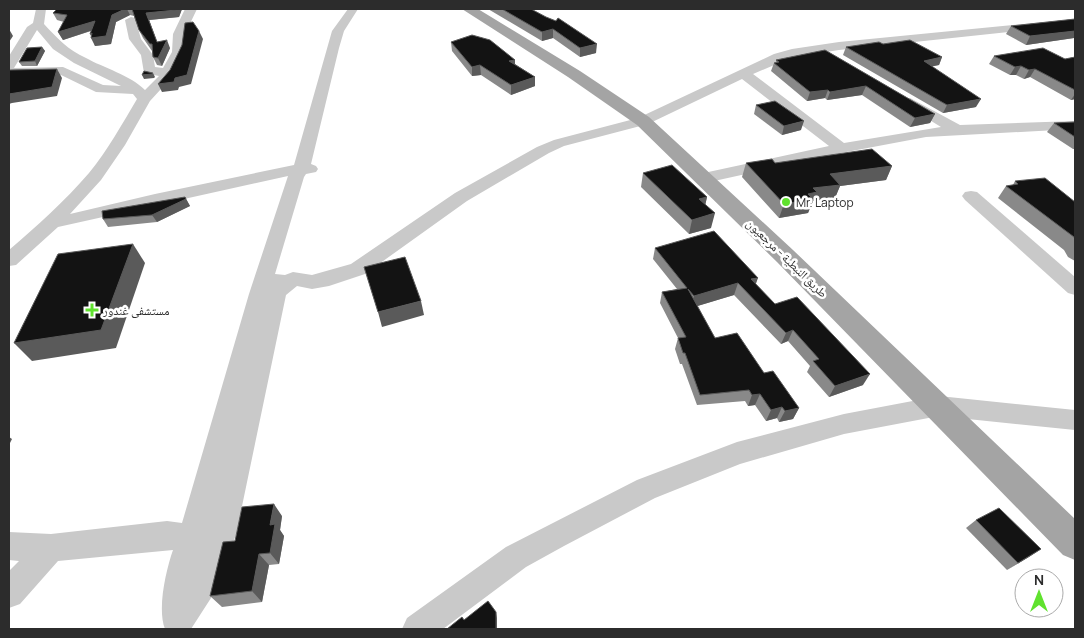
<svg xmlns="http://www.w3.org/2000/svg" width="1084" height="638" font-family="Manrope,'Noto Naskh Arabic',sans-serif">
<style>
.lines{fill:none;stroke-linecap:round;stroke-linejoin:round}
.minor{fill:#c9c9c9;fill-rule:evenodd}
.major{fill:#a4a4a4;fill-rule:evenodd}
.wall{fill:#898989}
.shaded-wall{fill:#5a5a5a}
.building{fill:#131313;stroke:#5a5a5a}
.poi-dot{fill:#60e22e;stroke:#fff;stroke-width:2}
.labels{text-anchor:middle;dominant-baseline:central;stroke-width:5;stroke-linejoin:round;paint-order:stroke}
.poi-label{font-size:12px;fill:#2c2c2c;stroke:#fff;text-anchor:start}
.street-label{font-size:12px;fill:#2c2c2c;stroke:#fff}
</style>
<rect width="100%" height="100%" fill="#fff"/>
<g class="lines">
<g class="minor">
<path d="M 36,9 L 46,9 L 44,24 C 57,38 68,50 86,58 C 104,68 130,75 145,90 L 159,76 L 144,73 L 141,55 L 129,39 L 125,20 L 131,17 L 135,18 L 141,39 L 153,55 L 155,67 L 163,68 L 172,52 L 173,34 L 185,9 L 197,9 L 185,34 L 184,52 L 172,77 L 150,101 L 125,145 L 101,180 L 70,214 L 155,194 L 294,165 L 332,31 L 348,9 L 358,9 L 344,31 L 339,48 L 311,164 L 316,166 L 318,169 L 316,172 L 306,174 L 304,177 L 275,274 L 285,275 L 293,272 L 312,275 L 351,264 L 455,193 L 537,147 L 554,140 L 638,118 L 774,54 L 792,49 L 839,42 L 1075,19 L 1075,25 L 839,50 L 793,57 L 753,74 L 844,143 L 941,127 L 905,105 L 903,102 L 905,99 L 910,98 L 960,125 L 1075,121 L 1075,129 L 926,137 L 841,153 L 705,183 L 699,182 L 697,178 L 699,174 L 829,146 L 742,79 L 648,124 L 564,146 L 549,153 L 467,201 L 365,274 L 329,286 L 312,289 L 297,286 L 286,295 L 236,535 L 211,598 L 191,629 L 165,629 C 157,609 166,570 173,550 L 58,561 L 20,604 L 9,608 L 9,571 L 19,561 L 9,560 L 9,532 L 51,534 L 167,521 L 182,523 L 249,294 L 288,176 L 58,227 L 16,265 L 9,266 L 9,250 C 37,226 65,201 89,173 C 108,150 122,124 137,99 L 133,94 L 96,92 L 61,75 L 9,76 L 9,56 L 27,27 L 33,23 ZM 37,30 L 53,49 L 74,63 L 121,86 L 103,85 L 63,67 L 14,68 Z"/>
<polygon points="971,191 977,192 1075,277 1075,295 1068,293 965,200 962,196 965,192"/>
<polygon points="939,396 1075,410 1075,430 939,416 844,434 740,464 655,498 564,546 526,567 443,629 402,629 407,618 506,547 637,480 737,442 844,414"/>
</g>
<polygon class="major" points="462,9 478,9 580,71 649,117 793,250 1075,519 1075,560 1063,555 777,262 637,125 568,77"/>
</g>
<g class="wall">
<polygon points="57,9 182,9 179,17 149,20 157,42 170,48 162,66 157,65 153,57 152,51 143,38 139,30 134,16 130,15 116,22 111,44 95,46 92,36 91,31 63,40 58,32 64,22 57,20 53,13"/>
<polygon points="488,9 531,9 596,53 580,57 553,38 542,41"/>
<polygon points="1075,19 1075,37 1074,38 1026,45 1006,34 1011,26"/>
<polygon points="451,42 515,60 515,64 535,77 535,86 511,95 481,75 472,76 452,51"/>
<polygon points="883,44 942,57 939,65 932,66 976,107 943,113 843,55 846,47"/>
<polygon points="42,47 45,51 37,66 22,66 19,62"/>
<polygon points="825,50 935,114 930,123 910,127 862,95 827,100 825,98 807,101 771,71 774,63 776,62 776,60"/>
<polygon points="994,56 1065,59 1075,57 1075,99 1071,100 1030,77 1024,79 1016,75 1010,75 989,64"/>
<polygon points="756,105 801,130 782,135 754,114"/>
<polygon points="1075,122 1075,149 1073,149 1047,132 1054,123"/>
<polygon points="746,163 775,163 892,166 886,180 840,186 835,198 813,201 808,213 779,218 742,177"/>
<polygon points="643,173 707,197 705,205 711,228 689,234 641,187"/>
<polygon points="1015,181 1075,202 1075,261 1068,257 1064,250 998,198 1006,186 1013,185"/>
<polygon points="185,197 190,206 157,222 108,227 103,219"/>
<polygon points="655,248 755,284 775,304 863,385 829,397 807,372 810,366 788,341 781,344 734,295 697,306 715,338 764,373 799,408 793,419 779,422 777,418 766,421 755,405 748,406 745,401 697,405 682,364 680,364 675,349 678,338 660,303 662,292 677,289 653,259"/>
<polygon points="282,516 280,530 284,536 279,564 269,565 262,602 222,607 210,596 235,541"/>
<polygon points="976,520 1041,549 1007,570 966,528"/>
</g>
<g class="shaded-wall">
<polygon points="125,9 127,9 130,15 116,22 111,44 95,46 91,38 92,38 90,34 92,33 112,15"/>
<polygon points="176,9 182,9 179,17 149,20 160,50 146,13"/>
<polygon points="95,21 99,28 63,40 58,32"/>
<polygon points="9,29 13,36 9,42"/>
<polygon points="553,29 553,38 542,41 542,32"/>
<polygon points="199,31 203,39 191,84 179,87 178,90 162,92 158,84 175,78"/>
<polygon points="1075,31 1075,37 1074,38 1026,45 1030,36"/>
<polygon points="167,40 170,48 162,66 158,58"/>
<polygon points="597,44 596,53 580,57 580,48"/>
<polygon points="42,47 45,51 37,66 35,61"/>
<polygon points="942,57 939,65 920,69 924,61"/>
<polygon points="515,60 515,69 509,61"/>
<polygon points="480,65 481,75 472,76 472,67"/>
<polygon points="1021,66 1016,75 1010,75 1015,67"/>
<polygon points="57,69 62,78 57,96 12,103 9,104 9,94"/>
<polygon points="1035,69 1030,77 1024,79 1029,70"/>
<polygon points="153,73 155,77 154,78 144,79 142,75"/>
<polygon points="535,77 535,86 511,95 511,85"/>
<polygon points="866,86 862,95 827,100 830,92"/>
<polygon points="828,90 825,98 807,101 810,92"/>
<polygon points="1075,94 1075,99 1071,100"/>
<polygon points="981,99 976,107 943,113 947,105"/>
<polygon points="935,114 930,123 910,127 915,118"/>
<polygon points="804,121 801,130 782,135 784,126"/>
<polygon points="892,166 886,180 840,186 835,198 813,201 808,213 779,218 784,204 808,194 813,188 830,174"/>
<polygon points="185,197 190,206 157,222 152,215"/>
<polygon points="707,197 704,211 699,199"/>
<polygon points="715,213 711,228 689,234 692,220"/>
<polygon points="133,244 145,263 116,348 32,361 14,343"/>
<polygon points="758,278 754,289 751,279"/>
<polygon points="738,283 734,295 691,308 694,296"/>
<polygon points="421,301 424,315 382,327 378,312"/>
<polygon points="793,330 788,341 781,344 786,333"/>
<polygon points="870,374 863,385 829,397 835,386"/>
<polygon points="760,394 755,405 748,406 752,395"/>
<polygon points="782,407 777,418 766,421 771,410"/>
<polygon points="799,408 793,419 779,422 785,411"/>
<polygon points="9,437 12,439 9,445"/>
<polygon points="274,504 282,516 280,530 284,536 279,564 270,553 270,525"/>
<polygon points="1041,549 1029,557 1007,570 1018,563"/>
<polygon points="259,554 269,565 262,602 252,591"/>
<polygon points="496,612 497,618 497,629 496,629"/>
</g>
<g class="building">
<polygon points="57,9 125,9 112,15 106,36 91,38 92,33 90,34 95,21 58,32 67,15 53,13"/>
<polygon points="132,9 176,9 176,10 146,13 157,42 167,40 158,58 153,57 152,44 150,44 139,30"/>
<polygon points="502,9 531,9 546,17 556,21 558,18 597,44 580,48 553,29 542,32"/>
<polygon points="1075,19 1075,31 1030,36 1011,26"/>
<polygon points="193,22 199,31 187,75 175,78 174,82 158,84 170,70 182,45 185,23"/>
<polygon points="472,35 490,40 515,60 509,61 535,77 511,85 480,65 472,67 451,42"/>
<polygon points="910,40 942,57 924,61 981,99 947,105 846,47 879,42 883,44"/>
<polygon points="42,47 35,61 19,62 27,48"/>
<polygon points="1043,48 1065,59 1075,57 1075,90 1035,69 1029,70 1021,66 1015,67 994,56"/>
<polygon points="825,50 935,114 915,118 866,86 830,92 828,90 810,92 774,63 779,62 776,60"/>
<polygon points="57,69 52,87 9,94 9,71 10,70"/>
<polygon points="144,71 153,73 152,74 142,75"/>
<polygon points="775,101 804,121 784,126 756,105"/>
<polygon points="1075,122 1075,137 1054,123"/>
<polygon points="872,149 892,166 830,174 840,185 813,188 817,192 808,194 813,199 784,204 746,163 772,159 775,163"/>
<polygon points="672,165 707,197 699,199 715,213 692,220 643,173"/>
<polygon points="1045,178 1075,202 1075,239 1074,237 1006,186 1018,184 1015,181"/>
<polygon points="185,197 186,199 152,215 103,219 102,211"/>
<polygon points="714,231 758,278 751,279 775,304 797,297 870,374 835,386 813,361 819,359 793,330 786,333 738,283 694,296 688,289 715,338 737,333 764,373 773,371 799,408 785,411 782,407 771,410 760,394 752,395 749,390 700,395 685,353 683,353 678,338 686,337 662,292 687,288 655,248"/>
<polygon points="133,244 101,330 14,343 58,254"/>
<polygon points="405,257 421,301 378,312 364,267"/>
<polygon points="274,504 270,525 275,524 270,553 259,554 252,591 210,596 223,542 235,541 242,507"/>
<polygon points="999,508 1041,549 1018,563 976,520"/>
<polygon points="488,601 496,612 496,629 447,629 462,617 464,620"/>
</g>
<g class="poi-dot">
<circle cx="786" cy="202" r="5"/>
<path d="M89.5 302.5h5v5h5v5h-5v5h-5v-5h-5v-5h5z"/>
</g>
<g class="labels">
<g class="poi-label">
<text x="796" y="202">Mr. Laptop</text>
<text x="103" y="310">مستشفى غندور</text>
</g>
<g class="street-label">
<text transform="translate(787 258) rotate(44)">طريق النبطية - مرجعيون</text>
</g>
</g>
<rect width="1084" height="638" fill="none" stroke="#2c2c2c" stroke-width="20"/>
<g transform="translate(1039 593)"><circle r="24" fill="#ffffff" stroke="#ababab"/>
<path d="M0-4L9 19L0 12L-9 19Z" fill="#60e22e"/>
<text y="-8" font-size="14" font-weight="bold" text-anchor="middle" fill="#2c2c2c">N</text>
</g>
</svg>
